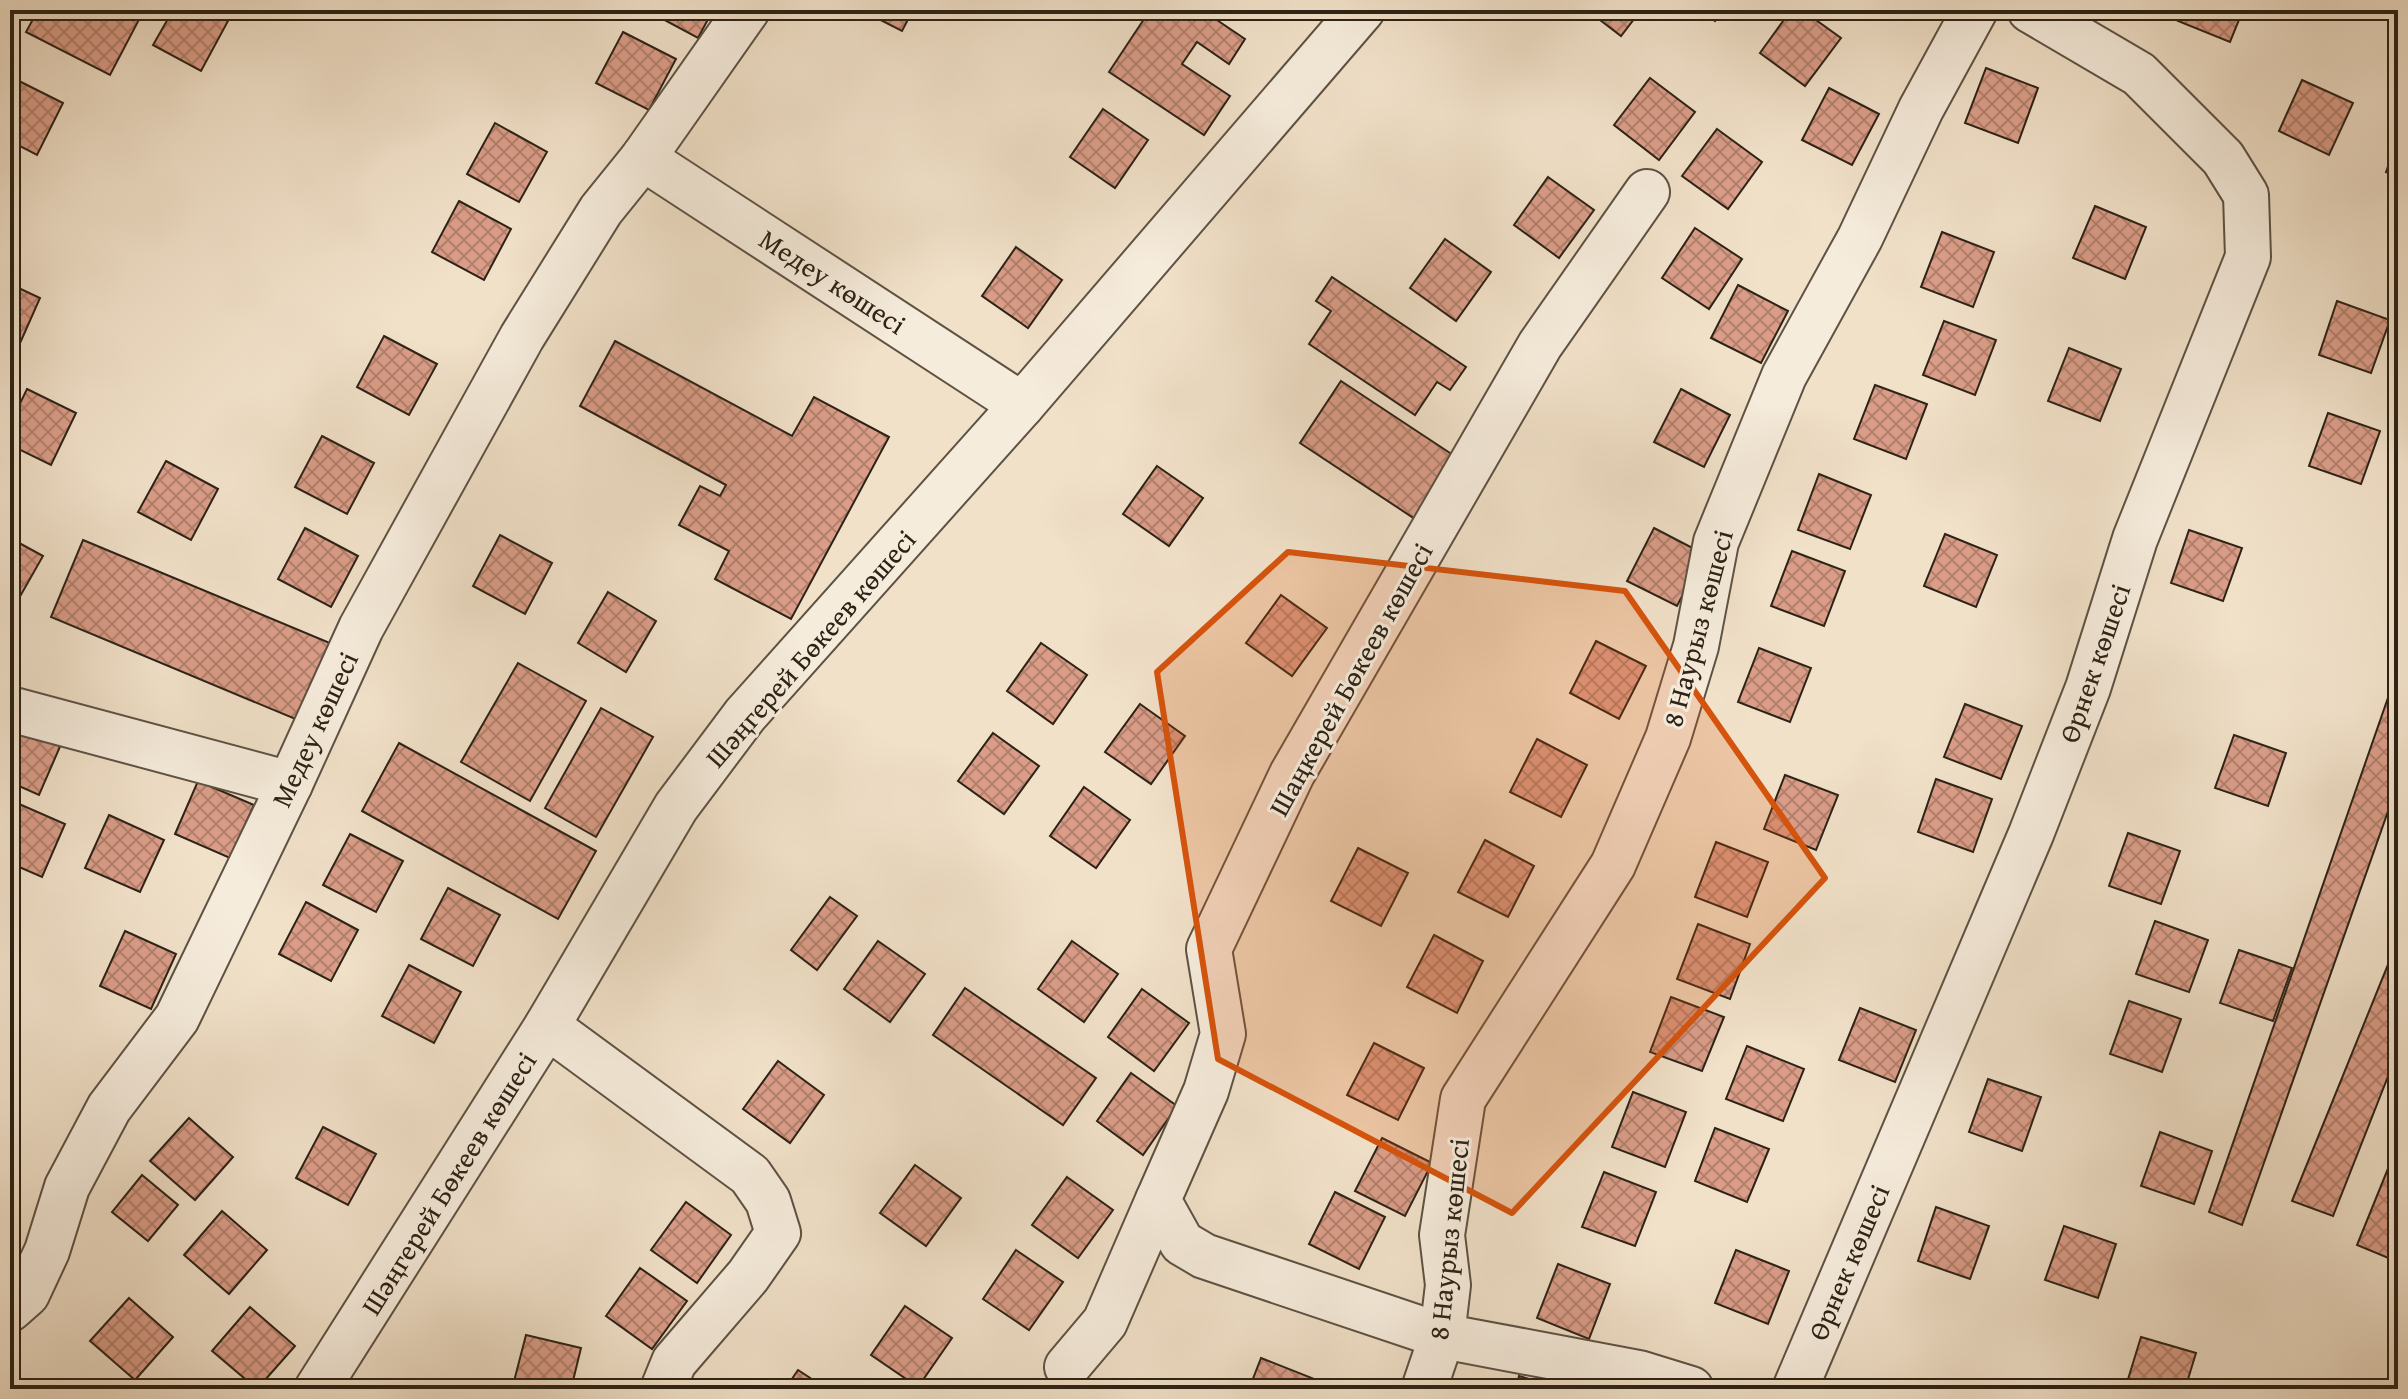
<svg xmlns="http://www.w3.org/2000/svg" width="2408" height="1399" font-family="'Gentium Book Plus',serif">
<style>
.building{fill:url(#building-cross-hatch);stroke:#2c2216;stroke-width:2}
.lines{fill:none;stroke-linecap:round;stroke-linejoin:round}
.minor-casing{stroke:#5d5243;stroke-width:48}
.minor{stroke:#f6ecdc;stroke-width:44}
.marked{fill:#d5540d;fill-opacity:0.2;stroke:#d5540d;stroke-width:6;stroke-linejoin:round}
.labels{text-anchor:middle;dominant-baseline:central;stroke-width:6;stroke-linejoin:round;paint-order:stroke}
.street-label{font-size:28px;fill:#2c2216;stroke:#f6ecdc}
</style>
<defs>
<pattern id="building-cross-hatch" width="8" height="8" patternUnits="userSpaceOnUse" patternTransform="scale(2)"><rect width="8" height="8" fill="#db9d88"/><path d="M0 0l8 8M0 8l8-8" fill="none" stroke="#b2806e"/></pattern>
</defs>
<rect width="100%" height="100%" fill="#f1e1c9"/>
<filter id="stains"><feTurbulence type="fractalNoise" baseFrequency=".0025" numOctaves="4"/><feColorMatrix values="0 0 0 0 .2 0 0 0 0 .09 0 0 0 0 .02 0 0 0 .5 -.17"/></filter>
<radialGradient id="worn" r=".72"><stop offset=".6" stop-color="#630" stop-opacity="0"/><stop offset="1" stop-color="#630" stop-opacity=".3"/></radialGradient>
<g class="building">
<polygon points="38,10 144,10 110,75 26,32"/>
<polygon points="173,10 207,10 228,21 201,71 153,45"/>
<polygon points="646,10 713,10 698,38"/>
<polygon points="861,10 913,10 902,31"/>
<polygon points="990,10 1007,10 1002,18"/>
<polygon points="1150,10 1202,10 1245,39 1229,64 1197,42 1182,64 1230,96 1204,135 1109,72"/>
<polygon points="1587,10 1641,10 1621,36"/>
<polygon points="1702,10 1724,10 1715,21"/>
<polygon points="1791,10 1802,10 1841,38 1805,86 1760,53"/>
<polygon points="2183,10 2243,10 2230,42 2178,21"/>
<polygon points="623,32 676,59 649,110 596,83"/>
<polygon points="1986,68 2038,88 2018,143 1965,123"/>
<polygon points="1650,78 1695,112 1659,160 1614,125"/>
<polygon points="15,79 63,103 37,155 10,141 10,88"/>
<polygon points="2302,80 2353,103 2329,155 2279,131"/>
<polygon points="1829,88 1879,114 1852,165 1802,140"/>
<polygon points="1103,109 1148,140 1115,188 1070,157"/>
<polygon points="495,123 547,152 519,202 467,174"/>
<polygon points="1717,129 1762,162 1728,209 1682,176"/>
<polygon points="2398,138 2398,176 2386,172"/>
<polygon points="1548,177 1594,210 1559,258 1514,225"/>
<polygon points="10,181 20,186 10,206"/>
<polygon points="459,201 511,229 484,280 432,252"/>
<polygon points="2095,206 2146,227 2125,279 2073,258"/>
<polygon points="1695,228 1742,259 1709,309 1662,278"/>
<polygon points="1942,232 1994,252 1973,307 1921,287"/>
<polygon points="1445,239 1491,272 1456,321 1410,288"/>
<polygon points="1016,247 1062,280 1028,328 982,296"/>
<polygon points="1332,277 1466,367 1450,390 1437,382 1415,415 1309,344 1331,311 1316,301"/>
<polygon points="10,284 40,298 13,359 10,358"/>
<polygon points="1738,285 1788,311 1761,363 1711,338"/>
<polygon points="2337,301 2390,320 2371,373 2319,355"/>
<polygon points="1944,321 1996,340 1975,395 1923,375"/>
<polygon points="384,336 437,364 409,415 357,387"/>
<polygon points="615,341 792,436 814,397 889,437 791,619 715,579 729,551 679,525 700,486 720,496 726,485 580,406"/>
<polygon points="2069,348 2121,369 2100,421 2048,401"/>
<polygon points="1341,381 1459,459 1418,521 1300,443"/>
<polygon points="1875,385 1927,404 1906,459 1854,439"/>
<polygon points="27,389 76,413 51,465 10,445 10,424"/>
<polygon points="1681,389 1730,415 1704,467 1654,442"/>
<polygon points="2328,413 2380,431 2361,484 2309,466"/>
<polygon points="322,436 374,463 347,514 295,487"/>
<polygon points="166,461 218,489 191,540 138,512"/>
<polygon points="1157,466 1203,498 1169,546 1123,514"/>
<polygon points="1819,474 1871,495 1850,549 1798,530"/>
<polygon points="305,528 358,556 331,607 278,579"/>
<polygon points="1654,528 1704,554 1677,606 1627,581"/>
<polygon points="2189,530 2242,548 2223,601 2171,583"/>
<polygon points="1945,534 1997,555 1976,607 1924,586"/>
<polygon points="500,535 552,563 525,614 473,586"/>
<polygon points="10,538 43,556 14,607 10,604"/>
<polygon points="83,540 337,646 305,723 51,617"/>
<polygon points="1792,551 1845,571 1824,626 1771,606"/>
<polygon points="608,592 656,621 626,672 578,643"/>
<polygon points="1281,595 1327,628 1292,676 1246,643"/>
<polygon points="1596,641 1646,666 1619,719 1570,693"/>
<polygon points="1041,643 1087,675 1053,724 1007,691"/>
<polygon points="1759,648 1811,668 1790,722 1738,702"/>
<polygon points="518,663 586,701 530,801 461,762"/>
<polygon points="2398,669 2398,783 2242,1225 2209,1212"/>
<polygon points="1140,704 1185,736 1151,784 1105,752"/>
<polygon points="1965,704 2022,726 2001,779 1944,757"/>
<polygon points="601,708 653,737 596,837 545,808"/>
<polygon points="10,719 62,742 39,795 10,782"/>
<polygon points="993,733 1039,766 1004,814 958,781"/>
<polygon points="2234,735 2286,753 2268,806 2215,788"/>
<polygon points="1537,739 1587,765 1561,817 1510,792"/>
<polygon points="399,743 596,851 558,919 362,811"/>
<polygon points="1785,775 1838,795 1816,850 1764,829"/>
<polygon points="1936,779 1992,799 1973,852 1918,832"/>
<polygon points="198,781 254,805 230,858 175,834"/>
<polygon points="1084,787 1130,820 1096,868 1050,836"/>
<polygon points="10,800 65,824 42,877 10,863"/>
<polygon points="109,815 164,840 140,892 85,868"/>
<polygon points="2128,833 2180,851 2161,904 2109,886"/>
<polygon points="350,834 403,861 376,912 323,885"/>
<polygon points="1485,840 1534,866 1508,917 1458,892"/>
<polygon points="1716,842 1768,862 1747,917 1695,897"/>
<polygon points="1358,848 1408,873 1381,926 1331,901"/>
<polygon points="448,888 500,915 473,966 421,939"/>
<polygon points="830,897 857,916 817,970 791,950"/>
<polygon points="306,902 358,930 331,981 279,954"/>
<polygon points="2155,921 2208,940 2189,992 2136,974"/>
<polygon points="1698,924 1750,944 1730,999 1677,979"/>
<polygon points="125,931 176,954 151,1009 100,986"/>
<polygon points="1434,935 1483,961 1457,1013 1407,987"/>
<polygon points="2398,940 2398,1051 2333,1216 2292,1201"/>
<polygon points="878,941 925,974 890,1022 844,989"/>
<polygon points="1072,941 1118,974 1084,1022 1038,989"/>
<polygon points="2239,950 2292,968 2273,1021 2220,1003"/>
<polygon points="409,965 461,992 434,1043 382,1016"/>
<polygon points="965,988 1096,1078 1063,1125 933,1035"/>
<polygon points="1142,989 1189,1023 1154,1071 1108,1037"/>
<polygon points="1671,997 1724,1017 1702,1071 1650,1052"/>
<polygon points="2129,1001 2181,1019 2162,1072 2110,1054"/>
<polygon points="1860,1008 1916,1030 1895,1082 1839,1060"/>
<polygon points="1374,1043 1424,1068 1398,1120 1347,1095"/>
<polygon points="1747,1046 1804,1069 1783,1121 1726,1099"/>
<polygon points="778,1061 824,1095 790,1143 743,1109"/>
<polygon points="1131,1073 1177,1106 1143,1155 1097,1121"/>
<polygon points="1988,1079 2041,1097 2022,1151 1969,1132"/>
<polygon points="1633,1092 1686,1112 1665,1167 1612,1147"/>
<polygon points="189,1118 233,1157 195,1200 150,1161"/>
<polygon points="323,1127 376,1154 348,1205 296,1178"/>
<polygon points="1715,1128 1769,1149 1747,1202 1695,1181"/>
<polygon points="2160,1132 2212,1151 2194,1204 2141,1186"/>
<polygon points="1382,1138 1432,1163 1405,1216 1355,1191"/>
<polygon points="2398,1144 2398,1262 2357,1245"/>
<polygon points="915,1165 961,1198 926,1246 880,1213"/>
<polygon points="1604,1172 1656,1192 1635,1246 1582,1227"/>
<polygon points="142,1175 178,1205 148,1241 112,1212"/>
<polygon points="1067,1177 1113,1210 1078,1258 1032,1225"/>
<polygon points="1335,1192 1385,1217 1359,1269 1309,1244"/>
<polygon points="686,1202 731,1235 697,1283 651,1250"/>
<polygon points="1936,1207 1989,1226 1970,1279 1918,1261"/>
<polygon points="222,1211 267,1250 229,1294 184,1255"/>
<polygon points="2064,1226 2116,1244 2098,1298 2045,1280"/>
<polygon points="1016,1250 1063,1282 1029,1330 983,1299"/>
<polygon points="1736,1250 1789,1271 1768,1324 1715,1303"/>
<polygon points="1558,1264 1610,1284 1589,1339 1537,1318"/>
<polygon points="640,1268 687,1301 652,1349 606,1316"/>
<polygon points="129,1298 173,1337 135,1380 90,1341"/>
<polygon points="905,1306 952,1338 918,1387 871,1355"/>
<polygon points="250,1307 295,1346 257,1389 212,1351"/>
<polygon points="526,1335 581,1348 571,1389 512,1389"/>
<polygon points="2141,1337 2196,1353 2185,1389 2125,1389"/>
<polygon points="1261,1358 1332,1386 1331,1389 1249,1389"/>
<polygon points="798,1370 827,1389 785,1389"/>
<polygon points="1519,1376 1564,1389 1516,1389"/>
</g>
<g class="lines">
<defs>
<g id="minor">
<polyline points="643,158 1022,405"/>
<polyline points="1647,192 1540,345 1292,774 1209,949 1223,1034 1206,1091 1158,1200 1182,1243 1204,1256 1442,1336 1639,1373 1691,1389"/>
<polyline points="10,709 290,784"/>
<polyline points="547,1026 750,1175 768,1201 778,1233 748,1276 674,1362 663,1389"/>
<polyline points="10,1309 27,1294 47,1251 67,1187 109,1108 177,1018 290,784 361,628 522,337 601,210 643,158 747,10"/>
<polyline points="1067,1367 1105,1322 1158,1200"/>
<polyline points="317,1389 547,1026 676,807 745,715 1022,405 1362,10"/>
<polyline points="1424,1389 1442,1336 1448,1285 1442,1235 1463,1099 1613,865 1668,738 1696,646 1716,542 1784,376 1860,238 1921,109 1975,10"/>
<polyline points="1795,1389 2031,834 2088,688 2135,539 2248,257 2246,195 2223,158 2139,74 2030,10"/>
</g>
</defs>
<use href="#minor" class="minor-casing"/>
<use href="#minor" class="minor"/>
</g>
<path class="marked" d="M 1288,552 L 1625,591 L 1825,878 L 1512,1213 L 1218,1059 L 1157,672 Z"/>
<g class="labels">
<g class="street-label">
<text transform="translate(833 281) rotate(33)">Медеу көшесі</text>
<text transform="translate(1697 628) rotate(-75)">8 Наурыз көшесі</text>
<text transform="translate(810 648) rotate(-49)">Шәңгерей Бөкеев көшесі</text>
<text transform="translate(2094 663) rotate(-71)">Өрнек көшесі</text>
<text transform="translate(1350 679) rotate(-61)">Шаңкерей Бөкеев көшесі</text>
<text transform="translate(314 729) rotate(-65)">Медеу көшесі</text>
<text transform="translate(448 1183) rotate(-58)">Шәңгерей Бөкеев көшесі</text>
<text transform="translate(1448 1239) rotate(-84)">8 Наурыз көшесі</text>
<text transform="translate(1848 1262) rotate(-67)">Өрнек көшесі</text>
</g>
</g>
<rect width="2408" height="1399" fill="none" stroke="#f1e1c9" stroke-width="40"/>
<rect x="12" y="12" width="2384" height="1375" fill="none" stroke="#2c2216" stroke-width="4"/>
<rect x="20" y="20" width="2368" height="1359" fill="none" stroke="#2c2216" stroke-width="2"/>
<rect width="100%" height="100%" filter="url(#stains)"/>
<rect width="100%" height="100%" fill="url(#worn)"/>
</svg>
